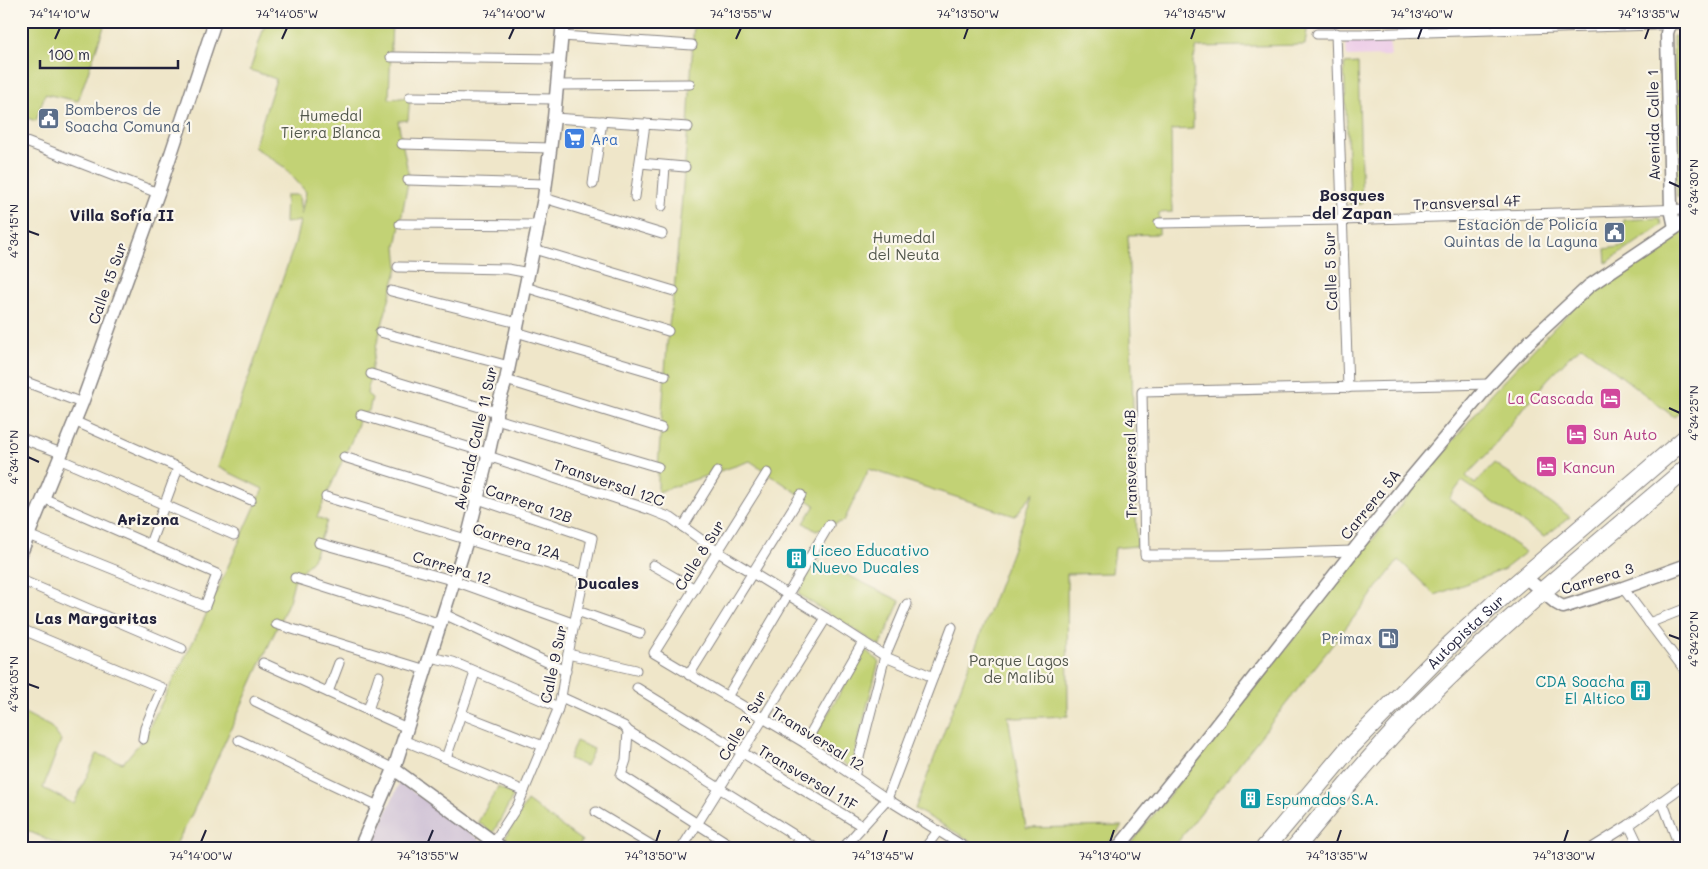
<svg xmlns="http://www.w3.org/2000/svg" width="1708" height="869" font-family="Mali,sans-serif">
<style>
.built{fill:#eed0e8}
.industrial{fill:#ccbed4}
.green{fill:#c2d274;stroke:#727a58}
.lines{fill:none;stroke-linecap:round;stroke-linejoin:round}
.street-casing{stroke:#888482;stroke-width:11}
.secondary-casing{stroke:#888482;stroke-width:15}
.highway-casing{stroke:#888482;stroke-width:20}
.street{stroke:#fff;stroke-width:9}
.secondary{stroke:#fff;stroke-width:12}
.highway{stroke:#fff;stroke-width:18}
.ticks{fill:none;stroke:#22223b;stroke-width:2}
.labels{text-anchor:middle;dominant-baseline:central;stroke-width:4.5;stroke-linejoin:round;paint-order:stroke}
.service-label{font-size:15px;fill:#4e5e75;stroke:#fbf7ec;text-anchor:end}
.park-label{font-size:15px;fill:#52574c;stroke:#fbf7ec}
.street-label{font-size:15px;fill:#22223b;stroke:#fbf7ec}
.shop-label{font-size:15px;fill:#366cbe;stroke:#fbf7ec;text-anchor:start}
.hotel-label{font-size:15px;fill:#b23c85;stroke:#fbf7ec;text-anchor:start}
.culture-label{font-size:15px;fill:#0d838f;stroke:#fbf7ec;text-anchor:start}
.neighbourhood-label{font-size:16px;font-weight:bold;fill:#22223b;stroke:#fbf7ec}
.neatline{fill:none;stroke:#22223b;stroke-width:2}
.ticks-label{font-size:12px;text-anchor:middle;fill:#22223b}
</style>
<rect width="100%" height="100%" fill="#fbf7ec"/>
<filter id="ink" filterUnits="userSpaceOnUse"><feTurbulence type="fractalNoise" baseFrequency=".02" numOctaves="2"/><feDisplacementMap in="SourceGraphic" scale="10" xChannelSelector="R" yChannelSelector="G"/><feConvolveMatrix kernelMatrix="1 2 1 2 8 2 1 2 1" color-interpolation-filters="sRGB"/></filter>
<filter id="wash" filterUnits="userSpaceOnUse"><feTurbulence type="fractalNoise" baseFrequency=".0096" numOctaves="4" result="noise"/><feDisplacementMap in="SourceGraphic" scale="20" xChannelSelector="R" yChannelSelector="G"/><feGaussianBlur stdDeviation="1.12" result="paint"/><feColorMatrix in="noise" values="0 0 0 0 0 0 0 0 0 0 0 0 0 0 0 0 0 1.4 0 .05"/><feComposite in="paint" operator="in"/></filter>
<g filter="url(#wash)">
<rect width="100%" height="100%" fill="#efe6c9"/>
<polygon class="built" points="1389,40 1391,56 1347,57 1346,42"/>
<polygon class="industrial" points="400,782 491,848 370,848"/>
<g class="green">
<polygon points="21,21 106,21 78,101 45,94 36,121 21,116"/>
<polygon points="266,21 392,21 389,99 410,97 408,120 398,121 409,177 396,247 398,267 374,354 367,394 372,398 369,411 361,415 354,435 317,517 327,521 313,559 295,578 289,601 192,814 174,848 67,848 21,828 21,711 51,727 61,740 43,788 74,804 97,754 123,763 143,739 200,628 263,489 218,467 295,243 300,221 285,223 286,195 299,195 301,215 306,192 284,167 254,147 276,79 250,70"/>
<polygon points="694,21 1318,21 1308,24 1305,45 1197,47 1193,61 1193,129 1171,130 1172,212 1159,213 1159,234 1128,235 1137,546 1115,548 1112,573 1067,574 1068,716 1017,718 1008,716 1026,828 1122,826 1105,848 983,848 915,809 1034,492 1015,516 869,469 844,521 816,531 804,523 815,505 750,461 658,492 658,467 668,331 674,291 688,127"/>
<polygon points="1673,36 1681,37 1685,197 1677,197"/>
<polygon points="1358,63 1362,204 1350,205 1344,64"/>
<polygon points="1659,218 1662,225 1606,263 1605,249 1624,246 1624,220"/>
<polygon points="1687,226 1687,407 1674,417 1582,346 1570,356 1547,380 1517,416 1489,452 1466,476 1475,484 1494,463 1570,517 1544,537 1462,481 1449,499 1526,552 1503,570 1435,595 1399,560 1173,848 1127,848 1352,565 1492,393 1573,308 1679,230"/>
<polygon points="821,562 900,601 880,646 798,594 813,563"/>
<polygon points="865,650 879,661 851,768 812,741"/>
<polygon points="576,741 594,749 586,766 569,759"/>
<polygon points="498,787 514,795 493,833 478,822"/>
<polygon points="527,801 582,841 578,848 518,848 505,838"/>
</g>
</g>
<g filter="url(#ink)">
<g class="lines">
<defs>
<g id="street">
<polyline points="1336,33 1348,388"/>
<polyline points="1317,34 1363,34 1687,24"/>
<polyline points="562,36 692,45"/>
<polyline points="391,57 560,59"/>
<polyline points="558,85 690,84"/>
<polyline points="410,97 556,99"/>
<polyline points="554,118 688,127"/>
<polyline points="21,140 158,193"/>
<polyline points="402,144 551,148"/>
<polyline points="640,163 685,167"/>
<polyline points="408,180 545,184"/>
<polyline points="593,184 602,121"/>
<polyline points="635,197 645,124"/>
<polyline points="544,198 662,234"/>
<polyline points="662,206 665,167"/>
<polyline points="1159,223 1341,220 1687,209"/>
<polyline points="400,224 539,225"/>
<polyline points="534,249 674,291"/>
<polyline points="398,267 508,269 529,273"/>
<polyline points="525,287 668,331"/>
<polyline points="391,291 518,323"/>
<polyline points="380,332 509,366"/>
<polyline points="516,332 665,376"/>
<polyline points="371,374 496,412"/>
<polyline points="506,380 661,428"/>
<polyline points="26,382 82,403"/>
<polyline points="361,415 481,451 488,456 651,510 671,518 718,552 826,618 888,658 933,677"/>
<polyline points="496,419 658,467"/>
<polyline points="74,421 251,500"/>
<polyline points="21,438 61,453"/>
<polyline points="344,457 478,499 592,538 568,654 561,697 557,712 518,805 494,842"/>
<polyline points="59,459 234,535"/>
<polyline points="767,473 654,653 805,743 887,799 966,848"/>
<polyline points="326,497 585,575"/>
<polyline points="683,527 717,472"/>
<polyline points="28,535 205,606 217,574 43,498"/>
<polyline points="319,543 455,581 575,624"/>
<polyline points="150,544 178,468"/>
<polyline points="1353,551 1223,555 1145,555 1142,392 1490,384"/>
<polyline points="653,565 695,589"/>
<polyline points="295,578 441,624"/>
<polyline points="21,580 182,649"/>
<polyline points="1623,588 1687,673"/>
<polyline points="577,611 640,633"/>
<polyline points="444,614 566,671"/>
<polyline points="1649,623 1687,608"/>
<polyline points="276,624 426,670"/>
<polyline points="21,629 162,688 145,728 143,739"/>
<polyline points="568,654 636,670"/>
<polyline points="430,657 453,662 558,707"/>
<polyline points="263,663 407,728"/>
<polyline points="689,675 801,495"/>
<polyline points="637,688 862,826"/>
<polyline points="328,692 339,663"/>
<polyline points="561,697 624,726 628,731 815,848"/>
<polyline points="727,697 829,525"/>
<polyline points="255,701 394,769"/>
<polyline points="368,710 379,676"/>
<polyline points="461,714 543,746"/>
<polyline points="628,731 626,760 621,775 735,848"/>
<polyline points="239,740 378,806"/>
<polyline points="403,740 524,791"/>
<polyline points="805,743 863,642"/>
<polyline points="446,758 475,673"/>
<polyline points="854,777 885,656 907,604"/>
<polyline points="1662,801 1680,848"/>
<polyline points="596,812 656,848"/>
<polyline points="1629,825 1640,848"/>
<polyline points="682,848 826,618"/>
<polyline points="843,848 887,799 952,627"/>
<polyline points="925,848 938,831"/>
<polyline points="1592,848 1629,825 1687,783"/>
</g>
<g id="secondary">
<polyline points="1671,21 1667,33 1671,209 1675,227"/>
<polyline points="1687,39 1687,83"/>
<polyline points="21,553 82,403 158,193 215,21"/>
<polyline points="1525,577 1556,603 1563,607 1623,588 1687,565"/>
<polyline points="394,769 502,848"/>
<polyline points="360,848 394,769 467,540 488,456 496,419 496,412 506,380 544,198 554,118 563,21"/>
<polyline points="1118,848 1196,751 1405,485 1490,384 1529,342 1589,286 1687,220"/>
</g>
<g id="highway">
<path id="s1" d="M 1265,848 L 1349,748 L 1452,643 L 1508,591 L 1687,437"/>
<path d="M 1295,848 C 1333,802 1371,756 1412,713 C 1498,625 1594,548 1687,468"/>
</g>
</defs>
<use href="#street" class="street-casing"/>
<use href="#secondary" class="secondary-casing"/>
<use href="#highway" class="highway-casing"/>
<use href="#street" class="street"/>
<use href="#secondary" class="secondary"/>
<use href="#highway" class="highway"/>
</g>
</g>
<path class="ticks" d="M 55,39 L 60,28M 282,39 L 287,28M 509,39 L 514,28M 736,39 L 741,28M 964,39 L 968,28M 1191,39 L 1195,28M 1418,39 L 1422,28M 1645,39 L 1649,28M 1669,182 L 1680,187M 28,231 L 39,235M 1669,408 L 1680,413M 28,457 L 39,462M 1669,635 L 1680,639M 28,684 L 39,688M 201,842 L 206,830M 428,842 L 433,830M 656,842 L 660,830M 883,842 L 887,830M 1110,842 L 1114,830M 1337,842 L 1341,830M 1564,842 L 1568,830"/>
<defs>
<symbol id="civic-square" viewBox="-11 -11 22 22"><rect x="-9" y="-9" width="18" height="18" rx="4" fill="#5c6f8a" stroke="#fbf7ec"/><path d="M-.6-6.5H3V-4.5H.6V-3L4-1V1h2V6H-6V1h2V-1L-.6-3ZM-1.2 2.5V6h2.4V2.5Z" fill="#fff"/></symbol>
<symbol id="supermarket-square" viewBox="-11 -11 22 22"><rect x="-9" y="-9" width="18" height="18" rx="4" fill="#3f7fe0" stroke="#fbf7ec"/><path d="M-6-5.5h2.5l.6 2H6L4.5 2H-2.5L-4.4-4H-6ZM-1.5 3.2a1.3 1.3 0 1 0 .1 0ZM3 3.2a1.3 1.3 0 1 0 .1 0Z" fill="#fff"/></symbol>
<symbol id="hotel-square" viewBox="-11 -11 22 22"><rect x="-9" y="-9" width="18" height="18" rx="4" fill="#d1479c" stroke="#fbf7ec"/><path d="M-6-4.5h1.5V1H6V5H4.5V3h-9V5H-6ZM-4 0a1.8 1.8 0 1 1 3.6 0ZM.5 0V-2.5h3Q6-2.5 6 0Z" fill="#fff"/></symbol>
<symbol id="building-square" viewBox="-11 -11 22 22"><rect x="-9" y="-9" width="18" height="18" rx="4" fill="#0f9aa8" stroke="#fbf7ec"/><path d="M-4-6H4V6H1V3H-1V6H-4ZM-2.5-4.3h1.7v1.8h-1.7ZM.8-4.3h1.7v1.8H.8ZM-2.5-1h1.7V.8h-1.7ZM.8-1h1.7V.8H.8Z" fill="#fff"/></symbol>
<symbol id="fuel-square" viewBox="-11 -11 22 22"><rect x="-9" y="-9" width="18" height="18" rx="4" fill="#5c6f8a" stroke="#fbf7ec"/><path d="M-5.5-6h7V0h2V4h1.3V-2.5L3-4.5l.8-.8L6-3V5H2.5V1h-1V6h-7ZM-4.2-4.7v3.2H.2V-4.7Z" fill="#fff"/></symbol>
</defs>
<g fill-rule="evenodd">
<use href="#civic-square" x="36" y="106" width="25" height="25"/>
<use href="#supermarket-square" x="562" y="126" width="25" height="25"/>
<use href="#civic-square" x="1602" y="220" width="25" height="25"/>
<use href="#hotel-square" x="1598" y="386" width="25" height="25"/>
<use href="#hotel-square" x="1564" y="422" width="25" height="25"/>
<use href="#hotel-square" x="1534" y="454" width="25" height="25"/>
<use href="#building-square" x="784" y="546" width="25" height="25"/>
<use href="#fuel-square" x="1376" y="626" width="25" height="25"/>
<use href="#building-square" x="1628" y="678" width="25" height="25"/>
<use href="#building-square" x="1238" y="786" width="25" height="25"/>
</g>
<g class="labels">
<g class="service-label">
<text x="65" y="109" text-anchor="start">Bomberos de<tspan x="65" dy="17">Soacha Comuna 1</tspan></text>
<text x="1598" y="224">Estación de Policía<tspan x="1598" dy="17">Quintas de la Laguna</tspan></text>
<text x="1372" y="638">Primax</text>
</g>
<g class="park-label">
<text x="331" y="115">Humedal<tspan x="331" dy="17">Tierra Blanca</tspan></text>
<text x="904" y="237">Humedal<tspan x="904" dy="17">del Neuta</tspan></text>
<text x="1019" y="660">Parque Lagos<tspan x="1019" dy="17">de Malibú</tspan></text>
</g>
<g class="street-label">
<text transform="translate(1653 125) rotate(-91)">Avenida Calle 1</text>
<text transform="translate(1467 202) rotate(-2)">Transversal 4F</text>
<text transform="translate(1330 271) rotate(-92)">Calle 5 Sur</text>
<text transform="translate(107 283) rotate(-70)">Calle 15 Sur</text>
<text transform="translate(475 438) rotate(-77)">Avenida Calle 11 Sur</text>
<text transform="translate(1130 464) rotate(-91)">Transversal 4B</text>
<text transform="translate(609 482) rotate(19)">Transversal 12C</text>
<text transform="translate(529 503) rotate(19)">Carrera 12B</text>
<text transform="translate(1370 504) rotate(-51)">Carrera 5A</text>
<text transform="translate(517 541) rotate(17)">Carrera 12A</text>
<text transform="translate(699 555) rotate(-58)">Calle 8 Sur</text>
<text transform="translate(452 567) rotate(17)">Carrera 12</text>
<text transform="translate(1597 578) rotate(-17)">Carrera 3</text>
<text stroke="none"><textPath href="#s1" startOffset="295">Autopista Sur</textPath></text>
<text transform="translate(553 664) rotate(-78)">Calle 9 Sur</text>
<text transform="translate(742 725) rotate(-59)">Calle 7 Sur</text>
<text transform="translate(818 738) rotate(32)">Transversal 12</text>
<text transform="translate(808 777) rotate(31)">Transversal 11F</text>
</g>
<g class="shop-label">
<text x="591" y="139">Ara</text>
</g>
<g class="hotel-label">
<text x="1594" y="398" text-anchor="end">La Cascada</text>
<text x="1593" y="434">Sun Auto</text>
<text x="1563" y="467">Kancun</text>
</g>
<g class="culture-label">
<text x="812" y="550">Liceo Educativo<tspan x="812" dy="17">Nuevo Ducales</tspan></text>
<text x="1625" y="681" text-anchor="end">CDA Soacha<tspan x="1625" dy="17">El Altico</tspan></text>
<text x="1266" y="799">Espumados S.A.</text>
</g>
<g class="neighbourhood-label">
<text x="1352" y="194">Bosques<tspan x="1352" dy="18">del Zapan</tspan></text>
<text x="122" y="214">Villa Sofía II</text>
<text x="148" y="518">Arizona</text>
<text x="608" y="582">Ducales</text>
<text x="96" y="617">Las Margaritas</text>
</g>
</g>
<rect width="1708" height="869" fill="none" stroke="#fbf7ec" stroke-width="55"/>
<path d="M40 60v8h138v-8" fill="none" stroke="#22223b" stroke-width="2.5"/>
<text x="48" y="60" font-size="15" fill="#22223b" stroke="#fbf7ec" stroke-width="4" paint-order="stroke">100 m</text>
<rect x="28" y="28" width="1652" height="814" class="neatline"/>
<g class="ticks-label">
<text x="60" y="18">74°14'10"W</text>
<text x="287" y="18">74°14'05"W</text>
<text x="514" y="18">74°14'00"W</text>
<text x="741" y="18">74°13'55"W</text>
<text x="968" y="18">74°13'50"W</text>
<text x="1195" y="18">74°13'45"W</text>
<text x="1422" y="18">74°13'40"W</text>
<text x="1649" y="18">74°13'35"W</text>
<text transform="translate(1694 187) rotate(-90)" y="4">4°34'30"N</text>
<text transform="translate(14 231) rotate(-90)" y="4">4°34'15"N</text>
<text transform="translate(1694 413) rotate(-90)" y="4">4°34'25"N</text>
<text transform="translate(14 457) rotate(-90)" y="4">4°34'10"N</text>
<text transform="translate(1694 639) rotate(-90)" y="4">4°34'20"N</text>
<text transform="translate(14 684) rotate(-90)" y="4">4°34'05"N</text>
<text x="201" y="860">74°14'00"W</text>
<text x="428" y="860">74°13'55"W</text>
<text x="656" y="860">74°13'50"W</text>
<text x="883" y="860">74°13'45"W</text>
<text x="1110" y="860">74°13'40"W</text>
<text x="1337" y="860">74°13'35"W</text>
<text x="1564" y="860">74°13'30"W</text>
</g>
</svg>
